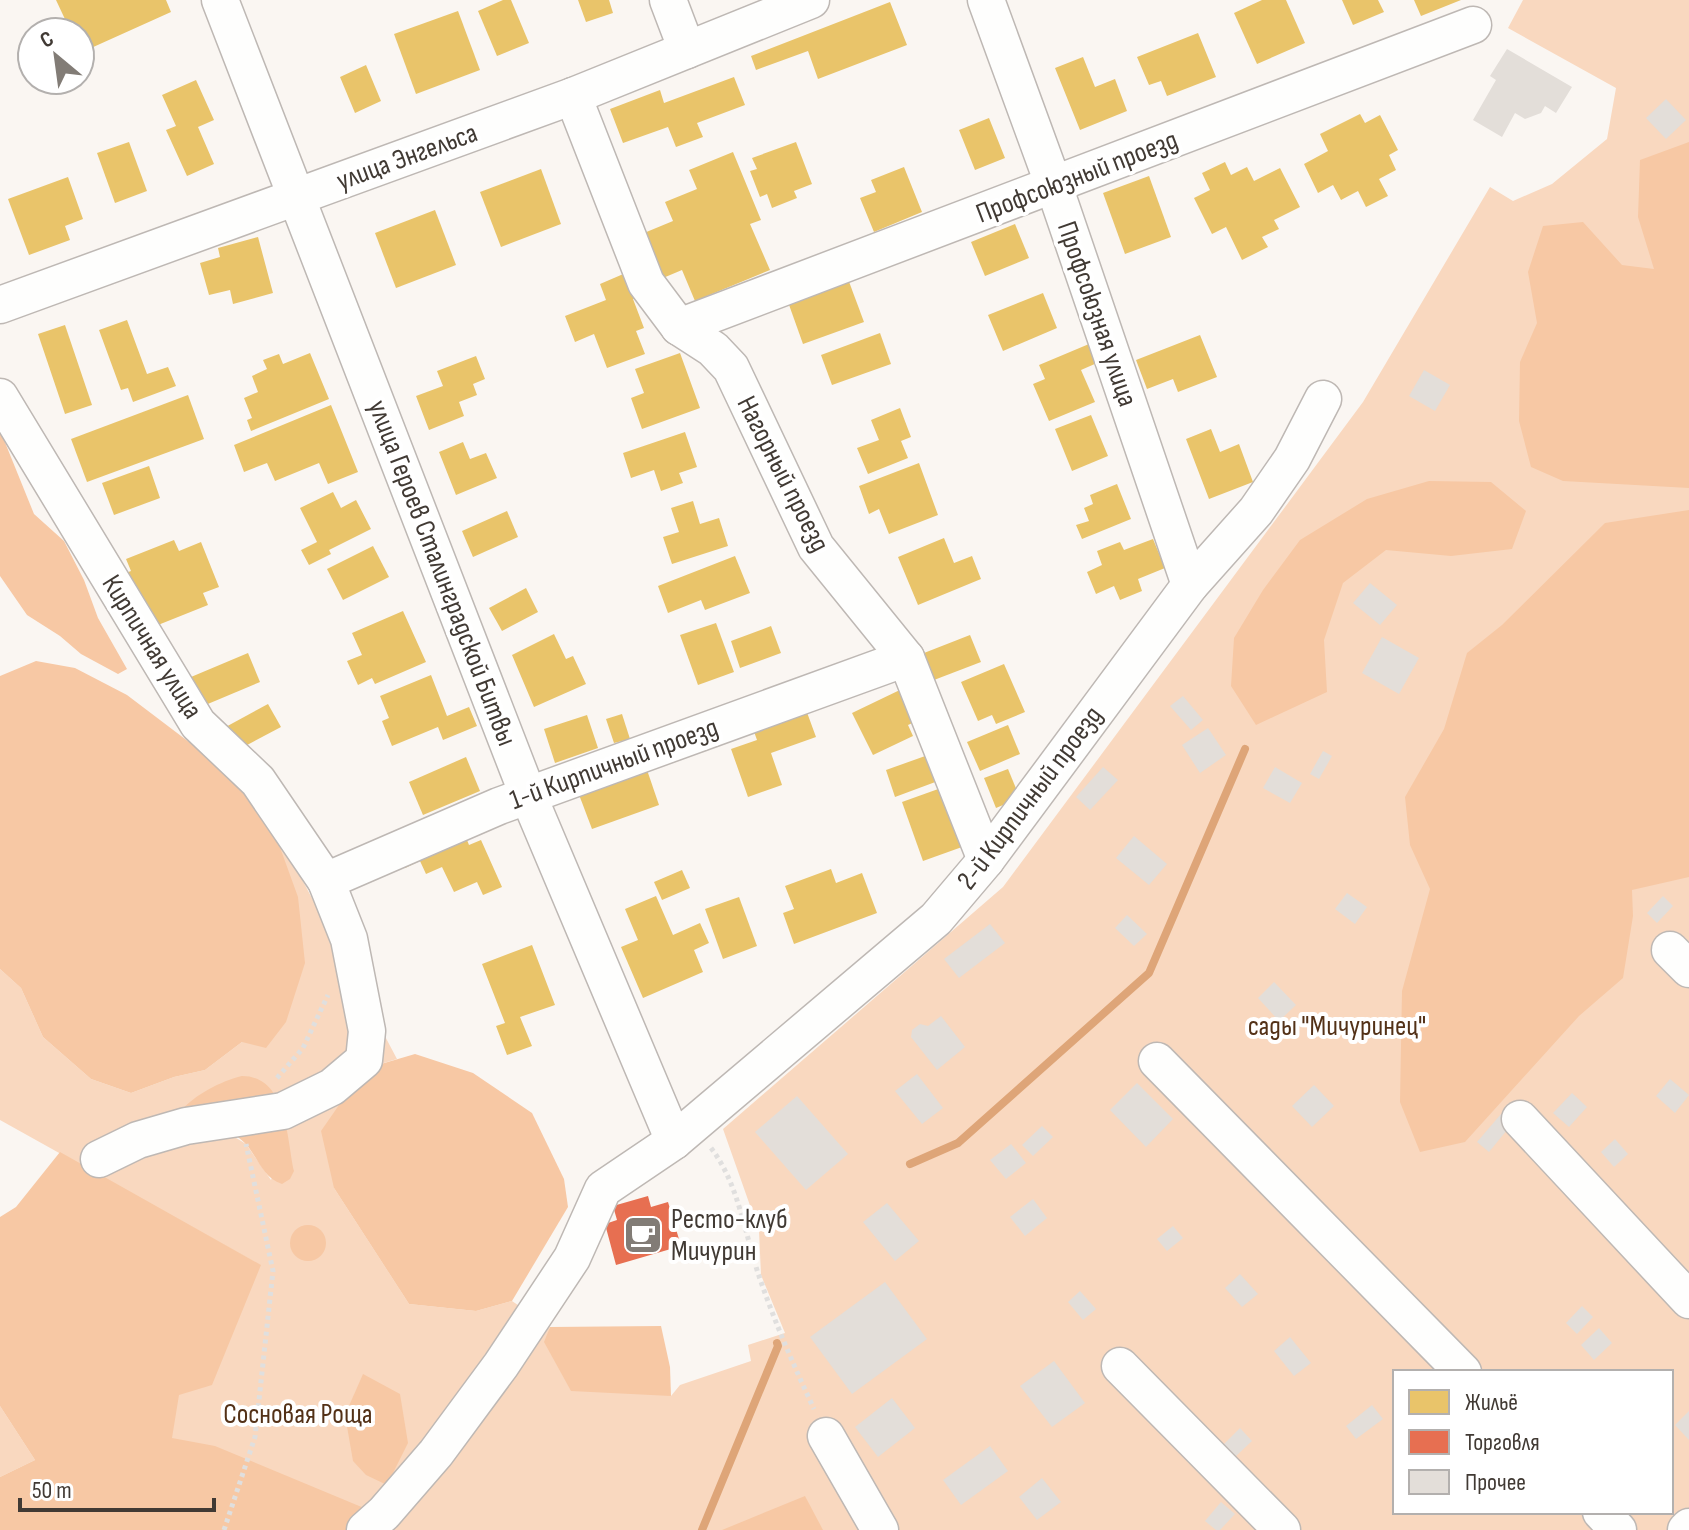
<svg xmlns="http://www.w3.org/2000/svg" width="1689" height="1530" font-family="'Sofia Sans Condensed',sans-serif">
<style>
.green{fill:#f9d8bf;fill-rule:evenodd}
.forest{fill:#f7c8a4}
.homes{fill:#e9c46a}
.shops{fill:#e76f51}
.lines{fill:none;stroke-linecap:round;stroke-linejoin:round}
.stream{stroke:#dea578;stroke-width:8}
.building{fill:#e3ded9}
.minor-casing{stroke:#beb8b4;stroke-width:39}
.path{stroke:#e0dfde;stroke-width:5;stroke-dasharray:4 4;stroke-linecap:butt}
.minor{stroke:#fefefd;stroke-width:36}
.labels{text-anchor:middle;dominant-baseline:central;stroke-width:8;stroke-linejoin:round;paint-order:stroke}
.street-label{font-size:28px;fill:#413a34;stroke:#fff}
.park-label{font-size:28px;fill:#533117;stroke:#fff}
.poi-label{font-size:28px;fill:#413a34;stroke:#fff;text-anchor:start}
</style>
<rect width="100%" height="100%" fill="#faf6f2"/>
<g class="green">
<path d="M 1523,0 L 1689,0 L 1689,1530 L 0,1530 L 260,1265 L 0,1120 L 0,969 L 21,988 L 43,1037 L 91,1079 L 131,1093 L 174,1077 L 205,1070 L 242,1042 L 269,817 L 397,1059 L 364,1069 L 334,1188 L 409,1304 L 476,1311 L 512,1301 L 550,1327 L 545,1343 L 671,1396 L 680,1385 L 751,1361 L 748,1345 L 785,1333 L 761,1275 L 759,1231 L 723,1129 L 1003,887 L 1363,402 L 1490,187 L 1513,201 L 1552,184 L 1607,139 L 1616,88 L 1508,28 ZM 286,1123 L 287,1140 L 271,1180 L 246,1144 L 228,1133 ZM 1395,1372 L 1671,1372 L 1671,1512 L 1395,1512 Z"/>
<polygon points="0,1406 35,1460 0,1477"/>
</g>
<g class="forest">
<polygon points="1689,142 1689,488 1563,481 1531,467 1519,421 1520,362 1537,323 1528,272 1543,226 1583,222 1622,265 1654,269 1638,217 1640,160"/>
<polygon points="0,430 34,514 64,541 84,580 98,618 127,669 118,674 81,654 60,636 27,615 0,576"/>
<polygon points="1429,481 1491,482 1526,511 1512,549 1451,556 1386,550 1343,583 1324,640 1327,692 1256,725 1231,686 1234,638 1263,590 1300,540 1367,499"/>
<polygon points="1689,510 1689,877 1632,890 1633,916 1623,978 1579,1016 1465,1142 1420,1152 1400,1102 1402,991 1430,889 1410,845 1405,797 1444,729 1467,653 1502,625 1605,523"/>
<polygon points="36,661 75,668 127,695 222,767 269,817 298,897 305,963 286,1022 266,1048 242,1042 205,1070 174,1077 131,1093 91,1079 43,1037 21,988 0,969 0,676"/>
<polygon points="415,1054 473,1073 532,1113 564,1179 568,1207 512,1301 476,1311 409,1304 334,1188 321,1131 364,1069"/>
<path d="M 242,1076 C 287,1076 287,1139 294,1171 L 290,1179 L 282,1184 C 259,1176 258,1152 239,1138 C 223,1127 199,1120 180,1112 C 194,1095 221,1081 242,1076 Z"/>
<polygon points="60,1152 261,1265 212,1385 179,1395 172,1438 215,1446 376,1513 356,1530 0,1530 0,1477 35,1460 0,1406 0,1217 16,1207"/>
<circle cx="308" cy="1243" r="18"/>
<polygon points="661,1326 670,1367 671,1396 571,1391 544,1342 550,1327"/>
<polygon points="363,1374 400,1394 408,1443 387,1485 366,1475 353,1461 345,1415"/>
<polygon points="805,1496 823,1530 722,1530"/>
</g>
<g class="homes">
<polygon points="56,0 166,0 171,12 80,53 80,32 71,32"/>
<polygon points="503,0 511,0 529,43 497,56 478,11"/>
<polygon points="578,0 609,0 613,13 586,22"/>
<polygon points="1262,0 1286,0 1305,43 1257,64 1234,13"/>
<polygon points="1342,0 1378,0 1384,12 1353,25"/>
<polygon points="1414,0 1461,0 1421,16"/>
<polygon points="890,2 907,45 818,79 808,51 756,70 751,56"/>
<polygon points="458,11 480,70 416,94 394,34"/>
<polygon points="1198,33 1216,77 1167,96 1161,81 1149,85 1137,57"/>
<polygon points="1083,57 1095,87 1115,79 1127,111 1080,130 1055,68"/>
<polygon points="366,65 381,101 355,113 340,77"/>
<polygon points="734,77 745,105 697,123 703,137 676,147 668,127 623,143 610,109 660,90 664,103"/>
<polygon points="196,80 214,120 198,127 214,164 187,176 166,130 176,126 162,95"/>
<polygon points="1360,114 1365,123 1380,115 1398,150 1389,155 1396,170 1379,179 1388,196 1366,207 1358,191 1341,200 1333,185 1318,193 1304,164 1328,151 1320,134"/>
<polygon points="989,118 1005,158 975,170 959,130"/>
<polygon points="129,142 147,191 115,203 97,153"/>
<polygon points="796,142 812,184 794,191 797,198 772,208 767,194 760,197 750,171 757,169 752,158"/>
<polygon points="733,152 761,220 750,224 770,270 695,301 682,270 663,278 644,233 673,221 665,202 697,189 689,170"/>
<polygon points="1225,162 1231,175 1247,167 1254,181 1280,168 1300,207 1274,220 1279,229 1262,237 1268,247 1242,260 1226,227 1212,234 1194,198 1210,190 1202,173"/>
<polygon points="904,167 922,212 874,232 860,198 876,192 871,180"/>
<polygon points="541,169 561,224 501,247 480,192"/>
<polygon points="1149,176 1171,237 1125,254 1103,193"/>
<polygon points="68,177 83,219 65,226 70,240 29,255 8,199"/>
<polygon points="435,210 456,265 396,288 375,233"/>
<polygon points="1015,224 1029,258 985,276 971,242"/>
<polygon points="258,237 273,293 233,304 230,290 209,295 200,263 220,257 218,248"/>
<polygon points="628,272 637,297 633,299 644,328 636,331 645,354 607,368 594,334 575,342 565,316 606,300 600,284"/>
<polygon points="848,279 864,322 803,344 788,302"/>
<polygon points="1043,293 1057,328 1003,351 988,315"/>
<polygon points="127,320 147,374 168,367 176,386 133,402 128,388 121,390 99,330"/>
<polygon points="65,325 92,405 65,414 38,334"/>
<polygon points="880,333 891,364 832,385 821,355"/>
<polygon points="1200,335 1217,377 1178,392 1173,379 1147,389 1136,360"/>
<polygon points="1089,344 1097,363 1081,370 1095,402 1049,421 1033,384 1045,379 1039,365"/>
<polygon points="310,353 329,399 251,431 247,420 252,418 244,398 258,392 252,376 267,369 263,360 279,354 283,364"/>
<polygon points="680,353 700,408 642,429 631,398 644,393 635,369"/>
<polygon points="476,356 485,379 473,384 477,395 459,402 464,416 429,430 416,396 443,386 437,371"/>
<polygon points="188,395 204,439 87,482 71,439"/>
<polygon points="331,405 358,472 328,484 319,463 275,481 267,463 244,472 234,445"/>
<polygon points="900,408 911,437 901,441 908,458 868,474 857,448 879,440 871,420"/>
<polygon points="1091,415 1108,456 1072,471 1055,429"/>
<polygon points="1211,429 1220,452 1239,444 1253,482 1209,499 1186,439"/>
<polygon points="685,432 697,467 679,473 683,483 661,491 654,470 631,478 623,453"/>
<polygon points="463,442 470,459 486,453 497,478 456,495 439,452"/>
<polygon points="919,463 938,515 889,534 879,509 869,514 859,486"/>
<polygon points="149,466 160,498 114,515 102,483"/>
<polygon points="1117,484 1131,519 1082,539 1076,525 1089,521 1084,508 1093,504 1090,495"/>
<polygon points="333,492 341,508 356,500 371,529 329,550 331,554 309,565 301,550 317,542 300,508"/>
<polygon points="693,501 700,524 719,518 728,546 672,564 663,537 679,532 671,508"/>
<polygon points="507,511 518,537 473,557 462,531"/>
<polygon points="944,538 954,563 972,556 981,579 918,605 898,557"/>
<polygon points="1153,539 1165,568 1138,579 1142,591 1120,600 1114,586 1096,594 1087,572 1102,565 1097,551 1120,542 1124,550"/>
<polygon points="174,540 179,551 201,542 219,587 203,593 208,605 148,629 115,577 131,571 126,559"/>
<polygon points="373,546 389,577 343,600 327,569"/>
<polygon points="735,556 750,593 705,610 701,600 668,613 658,586"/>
<polygon points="526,588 538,612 502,631 489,608"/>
<polygon points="403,611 426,662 375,684 372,678 358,685 347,661 362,655 352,633"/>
<polygon points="716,623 734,672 698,685 680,635"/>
<polygon points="771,626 781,653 740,668 731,641"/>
<polygon points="554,634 566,659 573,656 586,684 534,707 512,655"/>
<polygon points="970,635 981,662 934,680 924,653"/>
<polygon points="248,653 260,682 203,706 191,677"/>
<polygon points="1004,664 1025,712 996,724 992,715 978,721 961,682"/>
<polygon points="431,675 447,716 469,707 477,726 443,740 438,727 392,746 382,721 389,718 380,696"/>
<polygon points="904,688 919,720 908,725 913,736 873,755 852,713"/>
<polygon points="268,704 281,727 234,752 222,729"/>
<polygon points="805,707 816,737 771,753 782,785 748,797 731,749 757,740 752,726"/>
<polygon points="622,714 630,739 614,743 606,719"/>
<polygon points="587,715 598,748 555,763 544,729"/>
<polygon points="1008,725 1020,754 980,771 967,742"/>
<polygon points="928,755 938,781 895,797 886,770"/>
<polygon points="466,757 480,791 423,815 409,782"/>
<polygon points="646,767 659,805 592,829 578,792"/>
<polygon points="1008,769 1020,798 996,808 984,778"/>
<polygon points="941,788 962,847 923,861 902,802"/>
<polygon points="465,835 469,845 481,840 502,887 483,895 477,882 454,892 442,867 426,874 420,861 405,868 398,851"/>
<polygon points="831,869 836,883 862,873 877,913 794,944 783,913 794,909 785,886"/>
<polygon points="682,870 690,888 662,900 654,882"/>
<polygon points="656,896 673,935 700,923 709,943 694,950 703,972 643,998 621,947 638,940 625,909"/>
<polygon points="739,897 757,946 723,959 705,909"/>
<polygon points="532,945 555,1005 520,1017 532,1046 507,1055 496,1026 505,1023 482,964"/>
</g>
<polygon class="shops" points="648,1196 651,1207 668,1202 681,1246 616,1265 605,1224 617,1220 613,1206"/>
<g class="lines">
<g class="stream">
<polyline points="910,1164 958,1143 1149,973 1245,749"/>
<polyline points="702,1530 778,1346 777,1343"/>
</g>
</g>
<g class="building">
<polygon points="1507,49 1572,87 1556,113 1545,106 1541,113 1525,119 1515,113 1502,137 1473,120 1496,80 1490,76"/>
<polygon points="1666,99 1686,120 1666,139 1646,118"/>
<polygon points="1424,370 1450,385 1435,411 1409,396"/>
<polygon points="1370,583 1397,605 1380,625 1353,603"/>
<polygon points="1382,637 1419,658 1399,694 1362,673"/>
<polygon points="1183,696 1203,720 1191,730 1170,706"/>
<polygon points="1208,728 1226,755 1200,773 1182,745"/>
<polygon points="1323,751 1332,756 1319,779 1310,774"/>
<polygon points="1103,767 1118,780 1090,810 1076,797"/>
<polygon points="1275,767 1302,783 1290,803 1263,788"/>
<polygon points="1134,836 1167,864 1149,885 1116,858"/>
<polygon points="1347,893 1367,907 1355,924 1335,909"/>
<polygon points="1663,896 1673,906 1657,923 1647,913"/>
<polygon points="1127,915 1147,934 1134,946 1115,928"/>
<polygon points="990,924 1005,943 959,978 944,959"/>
<polygon points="1274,982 1296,1005 1279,1021 1258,998"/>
<polygon points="941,1016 965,1047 937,1070 911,1037 912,1030 920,1024 928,1026"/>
<polygon points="917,1074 943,1108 922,1124 895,1091"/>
<polygon points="1670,1079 1689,1095 1675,1113 1656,1096"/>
<polygon points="1137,1083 1173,1119 1146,1147 1110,1110"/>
<polygon points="1314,1085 1334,1106 1312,1127 1292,1106"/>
<polygon points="1572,1093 1587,1107 1569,1127 1553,1113"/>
<polygon points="797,1096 848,1154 806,1190 755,1132"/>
<polygon points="1501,1114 1512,1124 1489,1152 1477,1142"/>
<polygon points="1042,1126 1053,1137 1033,1156 1022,1145"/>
<polygon points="1615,1139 1628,1154 1614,1167 1601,1152"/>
<polygon points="1011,1144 1026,1163 1006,1179 990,1160"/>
<polygon points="1033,1199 1047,1218 1025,1236 1010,1217"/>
<polygon points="887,1203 919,1241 895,1261 863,1222"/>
<polygon points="1173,1226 1183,1238 1167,1251 1157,1239"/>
<polygon points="1240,1274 1258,1294 1242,1307 1225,1288"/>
<polygon points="885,1282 927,1339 852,1394 810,1337"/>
<polygon points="1080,1291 1096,1309 1083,1320 1068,1302"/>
<polygon points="1582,1306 1593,1317 1577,1334 1566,1323"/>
<polygon points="1599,1328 1612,1343 1594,1360 1581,1345"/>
<polygon points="1290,1337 1311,1363 1294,1376 1274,1351"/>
<polygon points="1054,1361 1085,1403 1052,1427 1020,1386"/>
<polygon points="892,1398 915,1428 878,1457 855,1427"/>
<polygon points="1372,1405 1383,1419 1356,1439 1346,1426"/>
<polygon points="1689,1411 1689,1440 1675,1425"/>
<polygon points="1240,1428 1252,1441 1235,1457 1223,1445"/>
<polygon points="990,1446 1008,1471 961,1505 943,1480"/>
<polygon points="1042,1478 1061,1502 1037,1520 1019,1497"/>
<polygon points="1221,1502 1235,1514 1220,1530 1216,1530 1205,1521"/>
</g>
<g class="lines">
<defs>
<g id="minor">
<polyline points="220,0 528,795 674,1141"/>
<polyline points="668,0 687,50"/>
<polyline points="986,0 1054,186 1190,585"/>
<polyline points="573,96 646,283 679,327 713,349 731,368 816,547 906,658 986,860"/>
<polyline points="0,305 573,96 811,0"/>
<polyline points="679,327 1473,25"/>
<polyline points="0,397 198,724 258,781 326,881 349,939 367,1031 364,1060 332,1087 283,1111 186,1126 138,1140 99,1159"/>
<polyline points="326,881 499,806 906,658"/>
<polyline points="1670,950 1689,969"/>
<polyline points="1157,1061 1463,1372"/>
<polyline points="1520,1119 1689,1300"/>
<polyline points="1120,1366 1282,1530"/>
<polyline points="826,1436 880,1530"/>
<polyline points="1601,1512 1618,1530"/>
<polyline points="365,1530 384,1513 436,1453 501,1365 572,1258 603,1189 674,1141 936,919 986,860 1190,585 1256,511 1292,459 1323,399"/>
<polyline points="1686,1530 1689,1527"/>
</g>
</defs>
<use href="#minor" class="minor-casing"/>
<g class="path">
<polyline points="277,1078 303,1048 328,995"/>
<path d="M 711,1148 C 739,1184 745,1236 760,1279 C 775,1323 794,1366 814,1409"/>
<polyline points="224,1530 255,1437 273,1271 246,1144"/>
</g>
<use href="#minor" class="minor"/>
</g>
<defs>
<symbol id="cafe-square" viewBox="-11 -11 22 22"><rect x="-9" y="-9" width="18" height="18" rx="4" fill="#827c76" stroke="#fff"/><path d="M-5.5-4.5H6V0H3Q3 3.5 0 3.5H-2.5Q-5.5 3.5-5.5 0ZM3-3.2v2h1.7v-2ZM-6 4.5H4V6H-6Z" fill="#fff"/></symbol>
</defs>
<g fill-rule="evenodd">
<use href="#cafe-square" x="621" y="1213" width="44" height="44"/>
</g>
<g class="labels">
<g class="street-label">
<text transform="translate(407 157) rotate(-20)">улица Энгельса</text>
<text transform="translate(1077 177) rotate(-21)">Профсоюзный проезд</text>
<text transform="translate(1097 314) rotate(71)">Профсоюзная улица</text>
<text transform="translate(783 474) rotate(63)">Нагорный проезд</text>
<text transform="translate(442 573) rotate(69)">улица Героев Сталинградской Битвы</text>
<text transform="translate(152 647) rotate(58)">Кирпичная улица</text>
<text transform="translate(614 764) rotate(-20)">1-й Кирпичный проезд</text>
<text transform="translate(1030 798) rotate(-53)">2-й Кирпичный проезд</text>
</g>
<g class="park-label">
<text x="1337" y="1026">сады "Мичуринец"</text>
<text x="298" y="1414">Сосновая Роща</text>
</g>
<g class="poi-label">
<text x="671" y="1219">Ресто-клуб<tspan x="671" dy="32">Мичурин</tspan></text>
</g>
</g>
<rect x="1393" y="1370" width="280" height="144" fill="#ffffff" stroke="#b3b0ae" stroke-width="2"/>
<rect x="1409" y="1390" width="40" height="24" fill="#e9c46a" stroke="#b3b0ae" stroke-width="2"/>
<text x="1465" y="1410" font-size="24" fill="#413a34">Жильё</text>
<rect x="1409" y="1430" width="40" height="24" fill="#e76f51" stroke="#b3b0ae" stroke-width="2"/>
<text x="1465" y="1450" font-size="24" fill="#413a34">Торговля</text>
<rect x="1409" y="1470" width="40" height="24" fill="#e3ded9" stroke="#b3b0ae" stroke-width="2"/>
<text x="1465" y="1490" font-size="24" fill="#413a34">Прочее</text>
<g transform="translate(56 56) rotate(331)"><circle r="38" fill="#ffffff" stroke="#b3b0ae" stroke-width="2"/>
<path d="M0-6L14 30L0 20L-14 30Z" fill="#827c76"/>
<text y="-12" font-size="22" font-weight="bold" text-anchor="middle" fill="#413a34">С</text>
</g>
<path d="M20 1498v12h194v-12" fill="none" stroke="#413a34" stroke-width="4"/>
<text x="32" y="1498" font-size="24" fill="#413a34" stroke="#ffffff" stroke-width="6" paint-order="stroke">50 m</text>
</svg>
